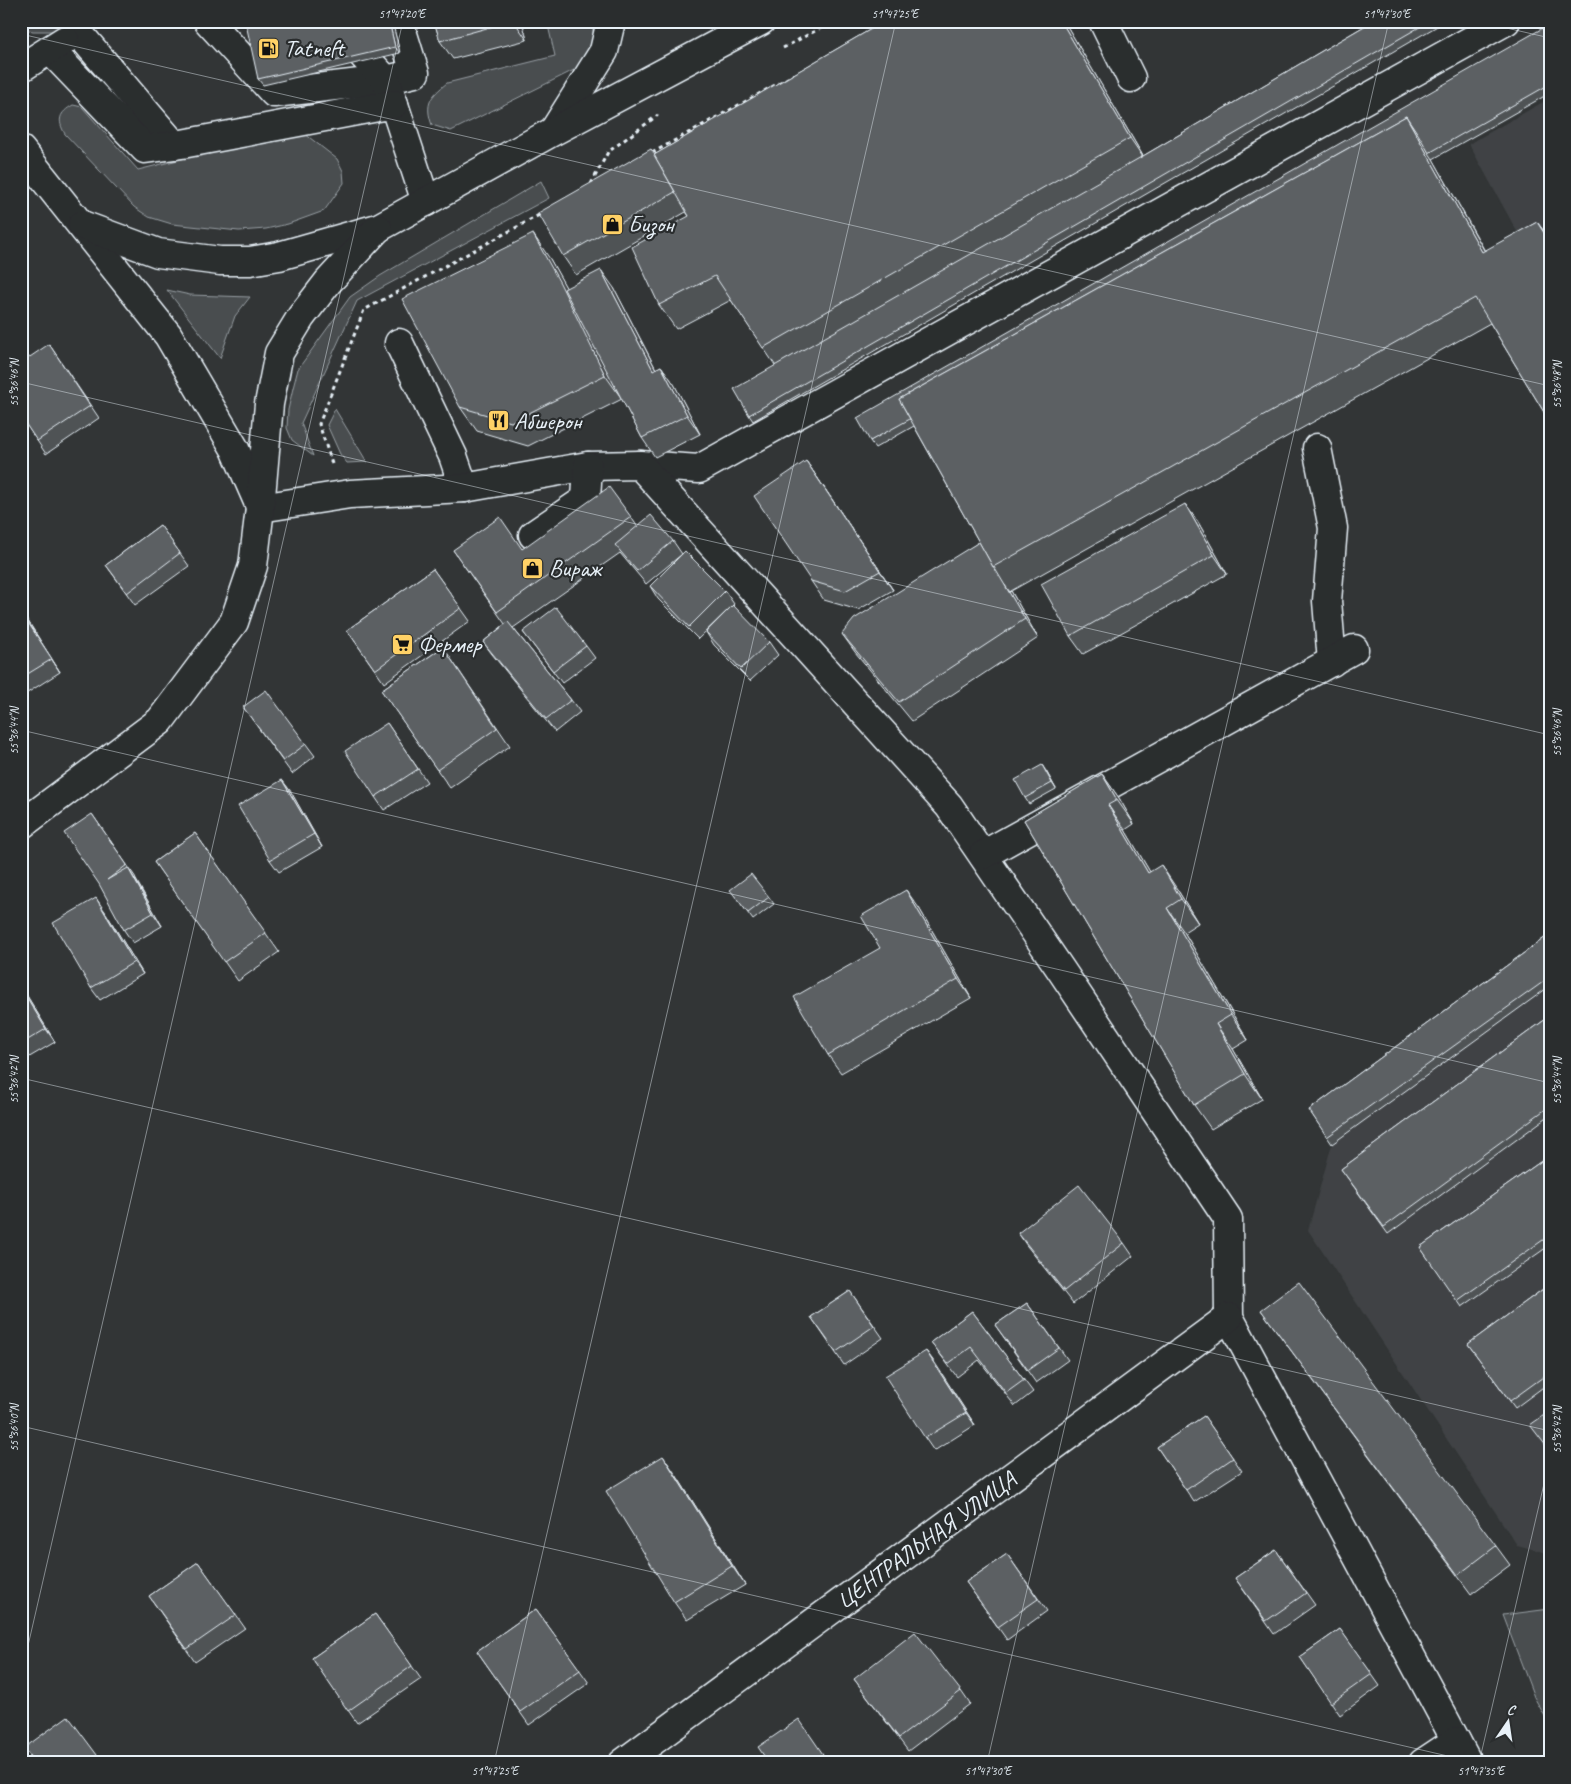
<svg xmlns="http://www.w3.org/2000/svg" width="1571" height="1784" font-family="Caveat,sans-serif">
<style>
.built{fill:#3f4244}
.green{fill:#494d4f;stroke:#989fa4}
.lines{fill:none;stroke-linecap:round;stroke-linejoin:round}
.minor-casing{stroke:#e8f1f8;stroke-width:31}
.major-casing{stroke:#e8f1f8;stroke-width:31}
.path{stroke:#e8f1f8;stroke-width:3;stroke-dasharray:4 4;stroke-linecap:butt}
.minor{stroke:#2a2d2e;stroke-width:28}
.major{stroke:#2a2d2e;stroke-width:28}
.wall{fill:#4f5355;stroke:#e8f1f8}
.shaded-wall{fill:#404345;stroke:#e8f1f8}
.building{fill:#5c6063;stroke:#e8f1f8}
.ticks{fill:none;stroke:#e8f1f8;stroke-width:1;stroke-opacity:0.45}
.labels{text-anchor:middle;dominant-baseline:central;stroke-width:4.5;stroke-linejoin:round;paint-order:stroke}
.poi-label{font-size:24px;fill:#e8f1f8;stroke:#2a2d2e;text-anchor:start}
.street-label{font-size:24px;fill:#e8f1f8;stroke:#2a2d2e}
.neatline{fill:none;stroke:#e8f1f8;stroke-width:2}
.ticks-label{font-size:12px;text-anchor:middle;fill:#e8f1f8}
</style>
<rect width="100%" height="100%" fill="#323536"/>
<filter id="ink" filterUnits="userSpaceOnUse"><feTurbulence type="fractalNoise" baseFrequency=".02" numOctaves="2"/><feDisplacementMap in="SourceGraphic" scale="10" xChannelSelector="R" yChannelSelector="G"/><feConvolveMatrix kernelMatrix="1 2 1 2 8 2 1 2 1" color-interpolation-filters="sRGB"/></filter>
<g filter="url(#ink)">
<g class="built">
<polygon points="1550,98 1550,266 1538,270 1469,144"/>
<polygon points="1550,944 1550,1554 1517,1545 1308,1230 1332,1144 1313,1116"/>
</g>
<g class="green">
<polygon points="21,21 76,21 57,31 33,31 21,28"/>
<path d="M 547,21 L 592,21 L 594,39 L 591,57 L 574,70 L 451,131 L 432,125 C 424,103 431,96 447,83 L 555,56 Z"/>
<path d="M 73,105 L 82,107 L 138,170 L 230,147 L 305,134 L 337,159 L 343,171 L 344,183 L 324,211 L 288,224 L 266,229 L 239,231 L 172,224 L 149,217 L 134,207 L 65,134 C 57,120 59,113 73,105 Z"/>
<polygon points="541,181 549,198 357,301 301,423 313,456 292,440 287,428 288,410 293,388 298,369 350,297 380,276"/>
<polygon points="167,290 190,295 250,297 235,316 220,358"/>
<polygon points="335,409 367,462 347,463 340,454 327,425"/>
<polygon points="1550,1609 1550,1725 1534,1697 1503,1615"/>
</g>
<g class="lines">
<defs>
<g id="minor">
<polyline points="208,21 274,93 386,80 415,73 399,21"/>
<polyline points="331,21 386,80 426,202"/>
<polyline points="1103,21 1131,78"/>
<polyline points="77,31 174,145"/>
<polyline points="50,50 145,149 182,144 394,104"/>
<polyline points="21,68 65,40"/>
<polyline points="399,343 453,456 464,488"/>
<polyline points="1317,448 1333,528 1327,601 1332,662"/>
<polyline points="640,465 699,469 1506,21"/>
<polyline points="260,508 350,494 464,488 588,466 640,465 949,806 1061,970 1228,1219 1229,1317 1468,1763"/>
<polyline points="533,535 586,499 588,466"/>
<polyline points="983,855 1354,649"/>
<polyline points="623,1763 1229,1317"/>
<polyline points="1423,1763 1456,1741"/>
</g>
<g id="major">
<polyline points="555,129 604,51 611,21"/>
<polyline points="21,150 168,335 235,449 259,504"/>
<polyline points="82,225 158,253 220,261 250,261 279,256 378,228 552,132 761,21"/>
<polyline points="21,825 160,721 234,622 253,566 260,508 269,404 279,353 301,317 328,282 378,228"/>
</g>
</defs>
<use href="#minor" class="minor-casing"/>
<use href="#major" class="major-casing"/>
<g class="path">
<polyline points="783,48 834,21"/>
<polyline points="652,153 795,74"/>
<polyline points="591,184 608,152 658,115"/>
<polyline points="332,464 319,424 364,310 541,214"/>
</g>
<use href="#minor" class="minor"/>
<use href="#major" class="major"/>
</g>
<g class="wall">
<polygon points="260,21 392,21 400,53 263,85 258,79"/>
<polygon points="434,21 522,21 527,40 453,59 440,41"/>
<polygon points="885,21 1064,21 1143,156 1373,21 1446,21 753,421 749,415 775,365 731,300 676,329 659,305 689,216 686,212 576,275 563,256 651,149 656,154"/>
<polygon points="1550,24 1550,93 1433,159 1485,251 1537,222 1550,239 1550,422 1490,323 1011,591 1038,638 912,721 855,652 842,634 979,542 914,426 875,448 870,441"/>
<polygon points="550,259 566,288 614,288 656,369 661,366 674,384 700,434 655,457 642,438 615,386 622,399 528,446 477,431 460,407"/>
<polygon points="49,344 99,418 46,454 21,417"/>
<polygon points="806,461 893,590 858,610 824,600 811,581"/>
<polygon points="1185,504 1198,522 1227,574 1083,654 1070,636"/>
<polygon points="631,517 637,526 673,541 682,554 646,584 620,553 513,628 571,700 580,712 555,732 492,654 483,642 505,624 453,550 522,549"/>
<polygon points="160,525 189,566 135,605 106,565"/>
<polygon points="433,569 470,621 384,683 347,630"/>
<polygon points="650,586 725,591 734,604 698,639 658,599"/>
<polygon points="21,610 60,672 21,697"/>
<polygon points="523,632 586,646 595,658 562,683"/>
<polygon points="706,632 769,642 778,655 750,681 714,645"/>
<polygon points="443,647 510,746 450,788 381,690"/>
<polygon points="243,707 306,744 315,756 292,774"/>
<polygon points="387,723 427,782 384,810 375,797"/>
<polygon points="1046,771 1056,789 1029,804 1025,798"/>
<polygon points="1102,774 1119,798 1134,824 1125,830 1150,872 1177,889 1198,923 1184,932 1248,1040 1233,1049 1262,1099 1211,1129 1194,1105 1024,820"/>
<polygon points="282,780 291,792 322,847 279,872 270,860"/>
<polygon points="92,814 136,878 135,878 162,926 133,943 124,930"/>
<polygon points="195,833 279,952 238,981 154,862"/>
<polygon points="735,896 769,897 774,904 753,920"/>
<polygon points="919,908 971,998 841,1073 828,1055 880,948"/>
<polygon points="104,910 143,974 100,1000 91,988"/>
<polygon points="1550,934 1550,986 1332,1144 1309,1110"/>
<polygon points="21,986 55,1042 21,1062"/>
<polygon points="1550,1016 1550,1115 1388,1234 1341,1169"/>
<polygon points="1550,1155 1550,1245 1462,1307 1420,1247"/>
<polygon points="1018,1233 1124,1243 1133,1256 1073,1304 1027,1246"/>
<polygon points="1550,1284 1550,1382 1515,1408 1468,1344"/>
<polygon points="850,1291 883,1338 844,1365 811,1317"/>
<polygon points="1027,1303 1068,1360 1036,1383 995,1325"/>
<polygon points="1261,1310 1496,1546 1510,1565 1471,1594"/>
<polygon points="972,1311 1033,1392 1015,1406 979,1360 957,1377 931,1342"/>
<polygon points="926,1351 975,1425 934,1451 925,1438"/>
<polygon points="1204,1416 1242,1471 1194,1502 1157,1447"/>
<polygon points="676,1475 745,1585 687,1620 674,1602"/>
<polygon points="1276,1550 1315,1605 1274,1634 1235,1578"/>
<polygon points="1007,1554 1047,1611 1007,1640 966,1582"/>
<polygon points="198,1562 245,1628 195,1662 149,1596"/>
<polygon points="536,1609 589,1683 529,1725 477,1651"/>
<polygon points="375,1614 421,1679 357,1723 312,1658"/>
<polygon points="1340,1629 1380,1686 1340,1715 1300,1657"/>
<polygon points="854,1679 961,1691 970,1704 908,1751"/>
</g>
<g class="shaded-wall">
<polygon points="389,21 392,21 400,53 395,47"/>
<polygon points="514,21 522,21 527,40"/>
<polygon points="1061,21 1064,21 1147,163 1130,138"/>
<polygon points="1406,116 1423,140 1429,153 1433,159 1499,277 1482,252"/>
<polygon points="1537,222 1550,239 1550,242"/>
<polygon points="533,234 550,259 577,307 622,399 605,375"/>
<polygon points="601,270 614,288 666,389 653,370"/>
<polygon points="661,366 674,384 700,434 687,415"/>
<polygon points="806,461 819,480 893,590 880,571"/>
<polygon points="1185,504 1198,522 1227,574 1214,555"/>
<polygon points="1004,584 1010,592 1011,591 1038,638 1025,619"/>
<polygon points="21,610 60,672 21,612"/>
<polygon points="1042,765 1046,771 1056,789 1052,783"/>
<polygon points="1102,774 1119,798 1134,824 1117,800"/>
<polygon points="282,780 291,792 322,847 314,834"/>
<polygon points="1108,805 1125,830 1165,897 1148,873"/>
<polygon points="1161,865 1177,889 1198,923 1181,899"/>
<polygon points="128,868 136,881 162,926 153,913"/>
<polygon points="906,890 919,908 971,998 958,979"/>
<polygon points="96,898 104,910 143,974 134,962"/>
<polygon points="1167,908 1184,932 1248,1040 1231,1015"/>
<polygon points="21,986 55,1042 46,1029 21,988"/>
<polygon points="1216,1024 1233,1049 1262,1099 1245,1074"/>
<polygon points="926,1351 935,1363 975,1425 966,1413"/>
<polygon points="663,1456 676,1475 745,1585 732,1566"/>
</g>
<g class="building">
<polygon points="260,21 389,21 395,47 258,79 246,24"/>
<polygon points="434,21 512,21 440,41"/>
<polygon points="885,21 1061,21 1130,138 763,348 715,276 659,305 632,247 689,216 654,155"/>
<polygon points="1373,21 1430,21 749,415 734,389 1143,156"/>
<polygon points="1550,24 1550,84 1429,153 1418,134 1406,116 899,399 910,419 870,441 857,418"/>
<polygon points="1406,116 1482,252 1537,222 1550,242 1550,422 1475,298 993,567 899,399"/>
<polygon points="651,149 655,155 654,155 675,192 563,256 538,213"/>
<polygon points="533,234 560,283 605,375 511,422 460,407 402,299"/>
<polygon points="601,270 653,370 661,366 687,415 642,438 564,289"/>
<polygon points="49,344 90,406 37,441 21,417 21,363"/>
<polygon points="806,461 880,571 845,591 811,581 754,496"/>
<polygon points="609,487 631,517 497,612 453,550 500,517 522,549"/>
<polygon points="1185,504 1214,555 1070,636 1041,584"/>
<polygon points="651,515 673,541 637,571 615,545"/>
<polygon points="160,525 180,553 127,593 106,565"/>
<polygon points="979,542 993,567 994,567 1025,619 899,702 842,634 854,619"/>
<polygon points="685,551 725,591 689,627 650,586"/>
<polygon points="433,569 461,608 375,670 347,630"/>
<polygon points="733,605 769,642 741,669 706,632"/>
<polygon points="556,607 586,646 553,671 523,632"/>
<polygon points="21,612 52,659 21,678"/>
<polygon points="508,622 571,700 546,719 483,642"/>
<polygon points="443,647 497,728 437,770 381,690"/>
<polygon points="266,690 306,744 283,761 243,707"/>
<polygon points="387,723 418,769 375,797 345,751"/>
<polygon points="1042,765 1052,783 1025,798 1015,780"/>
<polygon points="1102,774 1117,800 1108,805 1148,873 1161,865 1181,899 1167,908 1231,1015 1216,1024 1245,1074 1194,1105 1024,820"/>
<polygon points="282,780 314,834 270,860 238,806"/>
<polygon points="92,814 127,865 107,880 128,868 153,913 124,930 99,884 64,833"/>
<polygon points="195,833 266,933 224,962 154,862"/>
<polygon points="751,874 769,897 748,913 730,890"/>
<polygon points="906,890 958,979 828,1055 794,997 880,948 861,916"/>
<polygon points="96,898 134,962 91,988 53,923"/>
<polygon points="1550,934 1550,977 1327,1137 1309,1110"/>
<polygon points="21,988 46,1029 21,1044"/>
<polygon points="1550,1016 1550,1106 1384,1227 1341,1169"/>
<polygon points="1550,1155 1550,1235 1457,1301 1420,1247"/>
<polygon points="1079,1185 1124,1243 1064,1291 1018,1233"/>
<polygon points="1299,1282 1496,1546 1458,1575 1261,1310"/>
<polygon points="1550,1284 1550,1372 1510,1401 1468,1344"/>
<polygon points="850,1291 874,1326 836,1352 811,1317"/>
<polygon points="1027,1303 1059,1348 1028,1370 995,1325"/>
<polygon points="972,1311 1024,1380 1006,1393 971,1347 948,1364 931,1342"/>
<polygon points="926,1351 966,1413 925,1438 885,1376"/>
<polygon points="1550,1411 1550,1451 1530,1425"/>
<polygon points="1204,1416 1233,1458 1186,1490 1157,1447"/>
<polygon points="663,1456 732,1566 674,1602 606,1491"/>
<polygon points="1276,1550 1306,1593 1266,1621 1235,1578"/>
<polygon points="1007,1554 1038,1599 998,1627 966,1582"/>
<polygon points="198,1562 236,1615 187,1649 149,1596"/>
<polygon points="536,1609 580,1670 520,1712 477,1651"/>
<polygon points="375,1614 412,1666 348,1711 312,1658"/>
<polygon points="1340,1629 1372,1674 1331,1703 1300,1657"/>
<polygon points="915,1632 961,1691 899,1738 854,1679"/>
<polygon points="68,1716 103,1763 35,1763 24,1748"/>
<polygon points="799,1719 829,1763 769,1763 758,1747"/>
</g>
</g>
<path class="ticks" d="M 1476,21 L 1550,38M 21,34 L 1550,386M 21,382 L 1550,735M 21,730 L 1550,1083M 21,1078 L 1550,1431M 21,1426 L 1478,1763M 21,1676 L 403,21M 494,1763 L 896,21M 987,1763 L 1389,21M 1479,1763 L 1550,1458"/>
<defs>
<symbol id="fuel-square" viewBox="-11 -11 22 22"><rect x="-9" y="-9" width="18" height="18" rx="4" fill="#ffd166" stroke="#2a2d2e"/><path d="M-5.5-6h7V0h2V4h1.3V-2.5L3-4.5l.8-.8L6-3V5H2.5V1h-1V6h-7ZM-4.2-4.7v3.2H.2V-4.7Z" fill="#111"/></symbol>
<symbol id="shop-square" viewBox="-11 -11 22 22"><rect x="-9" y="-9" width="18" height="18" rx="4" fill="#ffd166" stroke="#2a2d2e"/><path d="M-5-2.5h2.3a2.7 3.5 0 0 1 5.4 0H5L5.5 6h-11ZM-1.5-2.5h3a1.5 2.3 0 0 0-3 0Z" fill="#111"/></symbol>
<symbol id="restaurant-square" viewBox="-11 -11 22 22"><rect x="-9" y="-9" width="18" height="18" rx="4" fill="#ffd166" stroke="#2a2d2e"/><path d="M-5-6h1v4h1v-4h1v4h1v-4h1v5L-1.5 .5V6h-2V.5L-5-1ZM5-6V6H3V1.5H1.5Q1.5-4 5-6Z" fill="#111"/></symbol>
<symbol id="supermarket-square" viewBox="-11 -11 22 22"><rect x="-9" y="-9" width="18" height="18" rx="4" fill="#ffd166" stroke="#2a2d2e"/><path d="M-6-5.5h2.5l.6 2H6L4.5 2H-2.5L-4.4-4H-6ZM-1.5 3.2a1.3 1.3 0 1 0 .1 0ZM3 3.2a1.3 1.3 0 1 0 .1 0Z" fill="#111"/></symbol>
</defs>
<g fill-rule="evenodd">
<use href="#fuel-square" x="256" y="36" width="25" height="25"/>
<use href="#shop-square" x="600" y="212" width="25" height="25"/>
<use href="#restaurant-square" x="486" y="408" width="25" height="25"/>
<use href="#shop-square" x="520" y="556" width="25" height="25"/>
<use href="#supermarket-square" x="390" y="632" width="25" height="25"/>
</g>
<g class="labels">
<g class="poi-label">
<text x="284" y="48">Tatneft</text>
<text x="628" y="224">Бизон</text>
<text x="514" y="421">Абшерон</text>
<text x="549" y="568">Вираж</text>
<text x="418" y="644">Фермер</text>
</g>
<g class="street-label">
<text transform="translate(926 1540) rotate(-36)">ЦЕНТРАЛЬНАЯ УЛИЦА</text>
</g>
</g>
<rect width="1571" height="1784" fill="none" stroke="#2a2d2e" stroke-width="55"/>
<g transform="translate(1508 1722) rotate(13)" stroke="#2a2d2e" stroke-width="4" paint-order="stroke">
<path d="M0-4L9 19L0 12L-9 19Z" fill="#e8f1f8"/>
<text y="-8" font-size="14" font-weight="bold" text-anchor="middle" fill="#e8f1f8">С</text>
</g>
<rect x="28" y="28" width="1516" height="1728" class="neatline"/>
<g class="ticks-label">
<text x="402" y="18">51°47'20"E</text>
<text x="895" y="18">51°47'25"E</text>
<text x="1387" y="18">51°47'30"E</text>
<text transform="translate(14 383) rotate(-90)" y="4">55°36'46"N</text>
<text transform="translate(1557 385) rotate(-90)" y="4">55°36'48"N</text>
<text transform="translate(14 731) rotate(-90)" y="4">55°36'44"N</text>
<text transform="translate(1557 733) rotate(-90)" y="4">55°36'46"N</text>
<text transform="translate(14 1080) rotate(-90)" y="4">55°36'42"N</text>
<text transform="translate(1557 1081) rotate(-90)" y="4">55°36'44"N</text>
<text transform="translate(14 1428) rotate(-90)" y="4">55°36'40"N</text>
<text transform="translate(1557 1430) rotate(-90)" y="4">55°36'42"N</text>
<text x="495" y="1775">51°47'25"E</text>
<text x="988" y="1775">51°47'30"E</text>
<text x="1481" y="1775">51°47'35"E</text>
</g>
</svg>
